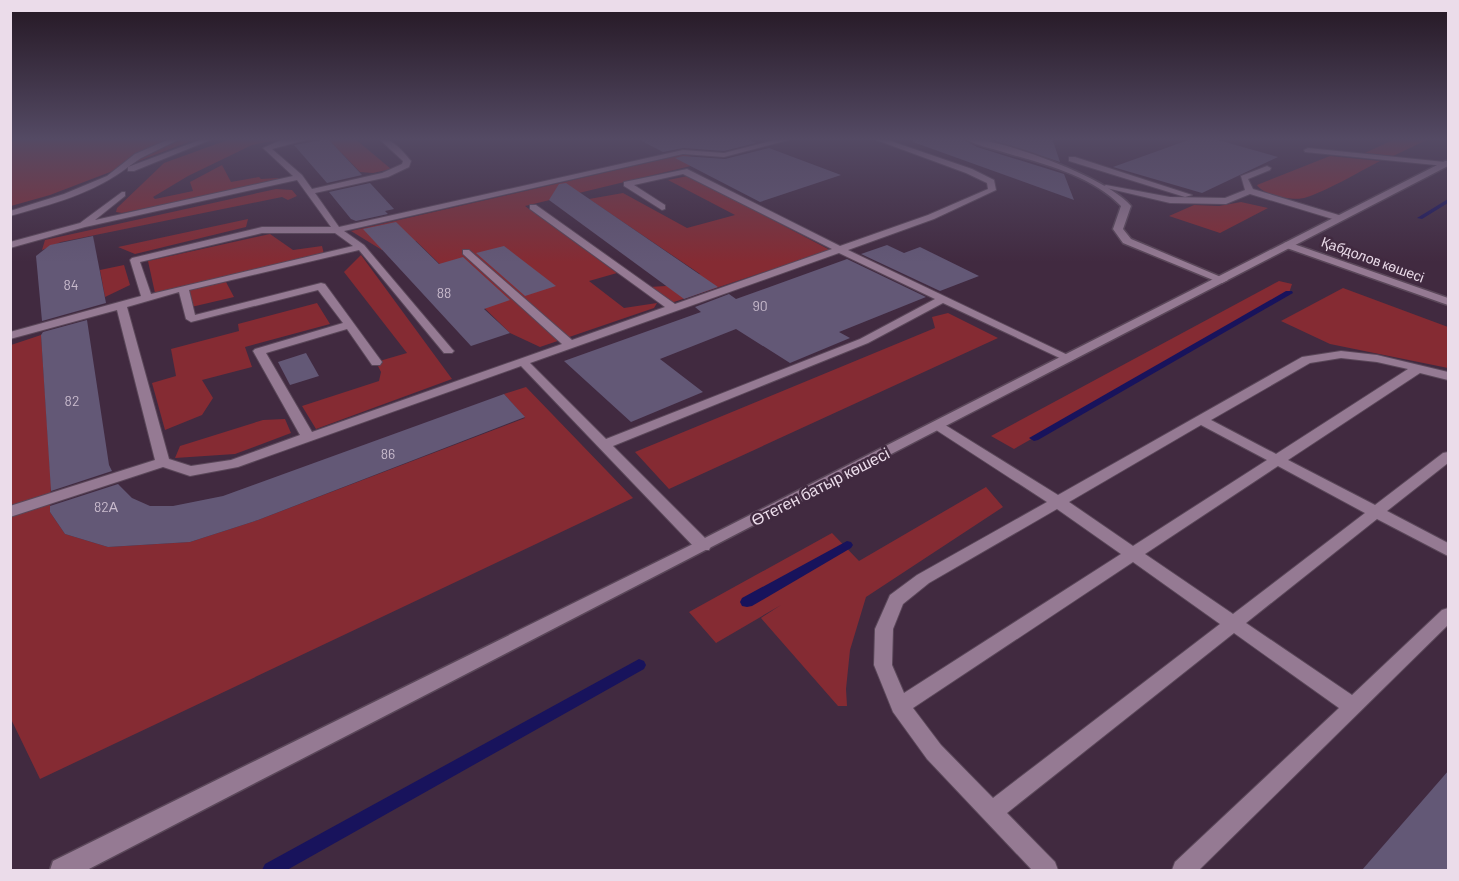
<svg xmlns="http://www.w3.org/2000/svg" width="1459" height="881" font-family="Barlow,sans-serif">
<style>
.green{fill:#852b33}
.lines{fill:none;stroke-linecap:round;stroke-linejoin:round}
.stream{fill:#18135c;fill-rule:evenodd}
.building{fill:#635876}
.service-casing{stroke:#5a4759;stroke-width:2}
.minor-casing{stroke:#5a4759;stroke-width:3}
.tertiary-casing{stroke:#5a4759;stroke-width:3}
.secondary-casing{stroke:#5a4759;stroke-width:3}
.service{fill:#957a93;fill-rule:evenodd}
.minor{fill:#957a93;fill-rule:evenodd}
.tertiary{fill:#957a93;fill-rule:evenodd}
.secondary{fill:#957a93;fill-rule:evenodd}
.labels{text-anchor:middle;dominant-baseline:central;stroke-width:5;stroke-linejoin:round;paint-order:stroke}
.far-street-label{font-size:14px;fill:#ebdcea;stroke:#412a40}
.number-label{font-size:14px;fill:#c9bbcd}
.street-label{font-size:16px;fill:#ebdcea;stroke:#412a40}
</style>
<rect width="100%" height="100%" fill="#412a40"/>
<g class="green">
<polygon points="26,138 199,138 50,195 11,206 11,142"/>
<polygon points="233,138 288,138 252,145 188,176 153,197 155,199 193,191 190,182 222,165 231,182 259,177 261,179 278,178 280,180 122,213 116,212 117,208 164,163"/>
<polygon points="354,138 391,169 373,173 360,172 328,139"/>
<polygon points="1397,138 1431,138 1393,156 1365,153"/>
<polygon points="686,154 703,163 525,206 617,273 589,281 624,308 657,303 654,308 540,347 510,333 416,241 382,250 351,231"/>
<path d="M 1330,156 L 1380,161 C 1359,172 1325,192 1304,198 C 1293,201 1263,195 1257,185 Z"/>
<polygon points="688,176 830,250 671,303 649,287 666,286 700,274 589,199 623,193 687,228 735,215 668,180"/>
<polygon points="276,189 292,190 297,196 288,200 282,197 61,242 42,250 45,240"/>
<polygon points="1241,202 1268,208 1220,233 1169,216 1194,205 1219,206"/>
<polygon points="248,219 246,227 135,254 118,247"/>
<polygon points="270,234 293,250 322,246 324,254 155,293 148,261"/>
<polygon points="361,255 452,379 316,429 302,406 379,381 381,372 376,362 407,353 344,272"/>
<polygon points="124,265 130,285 105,297 100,270"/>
<polygon points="1279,281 1292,284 1289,293 1014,449 991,436"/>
<polygon points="226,282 234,297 187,308 184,291"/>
<polygon points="1343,288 1448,327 1448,368 1330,344 1281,321"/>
<polygon points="317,303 330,324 245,347 252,367 202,380 213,398 202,415 165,430 152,383 176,376 171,349 239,331 238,324"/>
<polygon points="948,313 998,338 669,489 635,452 935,328 932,317"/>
<polygon points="41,335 51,483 50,512 65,534 108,547 190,542 258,520 525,418 504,394 526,387 633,498 40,779 11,719 11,345"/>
<polygon points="285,419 291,433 235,454 175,458 180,446 263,420"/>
<polygon points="986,487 1003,507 866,597 850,650 846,689 847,706 838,706 761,618 781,605 716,643 689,612 832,533 859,561"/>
</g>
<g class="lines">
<g class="stream">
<polygon points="1448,199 1448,203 1422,219 1417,218"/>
<polygon points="1286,291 1292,291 1293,293 1038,440 1034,441 1029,438"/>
<polygon points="847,541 851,542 853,545 851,548 752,606 747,607 742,606 740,602 742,598"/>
<polygon points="639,659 644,661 646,665 644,669 287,870 262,870 265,864"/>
</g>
</g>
<g class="building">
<polygon points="636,138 745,138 756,143 724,151 683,148 663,152"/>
<polygon points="913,138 961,138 977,147 1064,174 1074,200 913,142"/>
<polygon points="998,138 1052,138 1060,162 995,141"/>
<polygon points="1194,138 1211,138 1278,157 1202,193 1113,167"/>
<polygon points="328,139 362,175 327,183 294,145"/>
<polygon points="769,148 841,175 760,202 675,158 683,156 725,159"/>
<polygon points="370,183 394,209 385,211 388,214 356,221 351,219 329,192"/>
<polygon points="566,183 718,287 684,299 549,200 559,184"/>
<polygon points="396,222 439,264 463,257 510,300 484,309 510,333 471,346 363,229"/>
<polygon points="93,236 106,303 42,321 36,256 50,245"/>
<polygon points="887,245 904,253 920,247 979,276 940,291 861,254"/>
<polygon points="504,246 556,286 525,296 476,253"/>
<polygon points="847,259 926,297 839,332 850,338 790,363 736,329 660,359 703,392 631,422 564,361 701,312 695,307 729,294 736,299"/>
<polygon points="87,320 109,465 112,471 51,491 41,335 43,332"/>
<polygon points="306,353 319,376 290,385 278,362"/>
<polygon points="504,394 525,417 258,520 190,542 108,547 65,534 50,512 50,506 118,484 132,498 150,506 173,506 223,496"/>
<polygon points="1449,770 1449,870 1362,870"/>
</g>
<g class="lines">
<defs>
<g id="service">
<path d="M 172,138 L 182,138 L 141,158 L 128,167 L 205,138 L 215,138 L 134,171 L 128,171 L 128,167 C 95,193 50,205 10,216 L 10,211 L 64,194 L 107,176 L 135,154 Z"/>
<path d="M 294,138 L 313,138 L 272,149 L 302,175 L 312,189 L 382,173 L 402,164 L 403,161 L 378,138 C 392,138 402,150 411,161 L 409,167 L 388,177 L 315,193 L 339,227 L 683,150 L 724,153 L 783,138 L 796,138 L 724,157 L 683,154 L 344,231 L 364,245 L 452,349 L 454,351 L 452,353 L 444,353 L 359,250 L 189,290 L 195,315 L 321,283 L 325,284 L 382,362 L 380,365 L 372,365 L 347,329 L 266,353 L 312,432 L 562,344 L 463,254 L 463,250 L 469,250 L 572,340 L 665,307 L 530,209 L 530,205 L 536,205 L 675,304 L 832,249 L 683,174 L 634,185 L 665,205 L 665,209 L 662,210 L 624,186 L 624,182 L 687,169 L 840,246 L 928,215 L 988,189 L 987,183 L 966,173 L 871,138 L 882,138 L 972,169 L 994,180 L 996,190 L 934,219 L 848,250 L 1074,358 L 1068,362 L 1064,360 L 943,303 L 868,343 L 613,446 L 709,542 L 711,546 L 709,550 L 697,550 L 521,366 L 238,467 L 190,476 L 163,467 L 10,517 L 10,506 L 155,460 L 117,310 L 10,339 L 10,332 L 141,296 L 130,260 L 132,258 L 262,227 L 331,227 L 297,180 L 85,227 L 10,248 L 10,242 L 80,223 L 122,192 L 125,192 L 125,196 L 95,220 L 293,176 L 263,148 L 281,140 ZM 262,233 L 335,233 L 353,246 L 151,294 L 140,262 ZM 839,253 L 935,299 L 860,339 L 606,439 L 530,363 ZM 318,290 L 343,323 L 255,349 L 253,351 L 300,435 L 231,460 L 191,466 L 169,459 L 127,307 L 179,292 L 186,319 L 191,322 Z"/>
<polygon points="986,138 996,138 981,145 977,143"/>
<polygon points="1308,148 1445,162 1448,164 1445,166 1305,152 1304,150"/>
<polygon points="1069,157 1075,157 1192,195 1185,197 1069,161"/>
<polygon points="1267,166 1271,168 1270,170 1248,179 1253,189 1342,216 1342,220 1336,220 1250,194 1226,204 1170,203 1102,187 1106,185 1170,197 1225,198 1245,190 1241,176"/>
<path d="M 1341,351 L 1377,355 L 1448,372 L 1448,380 L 1420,373 L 1288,460 L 1375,505 L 1443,453 L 1448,452 L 1448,463 L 1387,511 L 1448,543 L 1448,556 L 1377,519 L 1246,623 L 1352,695 L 1442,610 L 1448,608 L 1448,625 L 1199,870 L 1172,870 L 1175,862 L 1339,708 L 1234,633 L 1007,813 L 1055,862 L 1058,870 L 1032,870 L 927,759 L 893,712 L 874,665 L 875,629 L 890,595 L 917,575 L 1047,502 L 930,426 L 937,422 L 942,423 L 1058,495 L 1302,357 ZM 1341,358 L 1377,362 L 1408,369 L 1276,454 L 1211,420 L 1310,363 ZM 1201,425 L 1267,460 L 1133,546 L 1069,502 ZM 1278,466 L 1365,513 L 1233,614 L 1145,554 ZM 1057,509 L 1121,554 L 904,693 L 892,665 L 893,629 L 903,604 L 929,583 ZM 1133,562 L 1220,624 L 993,798 L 941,745 L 913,708 Z"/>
</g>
<path id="minor" d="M 963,138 C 1000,138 1107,177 1131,206 L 1123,229 L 1131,239 L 1228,280 L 1222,283 L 1218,282 L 1123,243 L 1113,229 L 1121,206 C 1091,175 1043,164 1003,152 C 990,148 975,145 963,138 Z"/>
<polygon id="tertiary" points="1288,242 1448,298 1448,305 1284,247 1284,243"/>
<polygon id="secondary" points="1445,161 1448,161 1448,166 87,870 50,870 53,861 697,542"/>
</defs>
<use href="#service" class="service-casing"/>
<use href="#minor" class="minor-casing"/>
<use href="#tertiary" class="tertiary-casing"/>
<use href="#secondary" class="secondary-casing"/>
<use href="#service" class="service"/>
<use href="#minor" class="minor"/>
<use href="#tertiary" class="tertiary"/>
<use href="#secondary" class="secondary"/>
</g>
<linearGradient id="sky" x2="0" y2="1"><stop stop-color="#241723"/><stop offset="0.53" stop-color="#544a64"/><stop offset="1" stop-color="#544a64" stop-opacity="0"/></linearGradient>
<rect width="1459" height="262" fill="url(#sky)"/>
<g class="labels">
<g class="far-street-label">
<text transform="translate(1373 259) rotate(20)">Қабдолов көшесі</text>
</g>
<g class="number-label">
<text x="71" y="284">84</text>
<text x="444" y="292">88</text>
<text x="760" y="305">90</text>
<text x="72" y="400">82</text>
<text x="388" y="453">86</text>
<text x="106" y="506">82А</text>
</g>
<g class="street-label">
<text transform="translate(820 486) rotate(-27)">Өтеген батыр көшесі</text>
</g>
</g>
<rect width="1459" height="881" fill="none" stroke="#ebdcea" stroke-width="24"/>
</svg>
